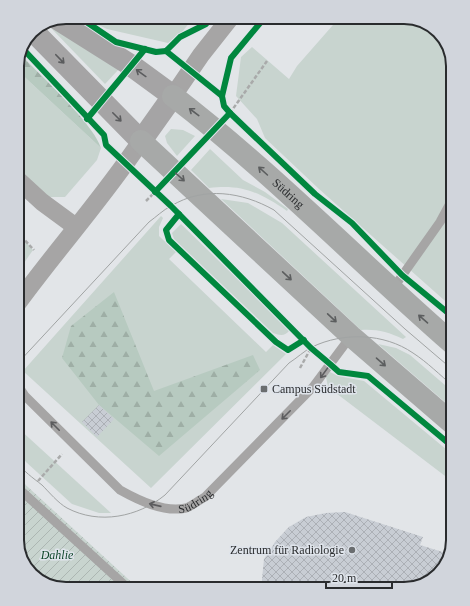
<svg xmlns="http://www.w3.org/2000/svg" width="470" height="606" font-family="'Times New Roman',serif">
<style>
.grass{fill:#c8d4cf}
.forest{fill:url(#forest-firs)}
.garden{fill:url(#garden-furrows)}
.building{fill:url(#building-cross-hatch)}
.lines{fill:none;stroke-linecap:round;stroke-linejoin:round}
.path{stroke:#a9aaaa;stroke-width:2.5;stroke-dasharray:4 2;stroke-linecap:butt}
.lane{stroke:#a6a5a5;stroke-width:9}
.street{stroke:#a6a5a5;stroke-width:18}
.secondary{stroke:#a5a4a5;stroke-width:22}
.primary{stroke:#a7a9a8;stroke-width:22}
.tram{stroke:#a1a4a4;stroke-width:1}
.cycleway-casing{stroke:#dfe4eb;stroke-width:8}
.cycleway{stroke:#00873e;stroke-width:6}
.oneway{stroke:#5b5c5e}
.oneway2{stroke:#5c5e5f}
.oneway3{stroke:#5c5c5e}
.poi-dot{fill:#6a6d6f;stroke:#dfe4eb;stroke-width:1.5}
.labels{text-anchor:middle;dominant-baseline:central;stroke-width:3;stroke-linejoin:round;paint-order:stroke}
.street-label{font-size:12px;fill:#2a2c2e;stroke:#dfe4eb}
.poi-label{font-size:12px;fill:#2a2c2e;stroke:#dfe4eb;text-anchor:start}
.park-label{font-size:12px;font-style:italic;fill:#0f472b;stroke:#dfe4eb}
.rim{fill:none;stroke:#2a2c2e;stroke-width:2}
</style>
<defs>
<pattern id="forest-firs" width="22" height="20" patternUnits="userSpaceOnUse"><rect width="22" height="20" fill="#b7cac0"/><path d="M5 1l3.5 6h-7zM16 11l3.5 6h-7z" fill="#9eaea5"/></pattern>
<pattern id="garden-furrows" width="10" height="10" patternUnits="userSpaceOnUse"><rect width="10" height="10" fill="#c8d4cf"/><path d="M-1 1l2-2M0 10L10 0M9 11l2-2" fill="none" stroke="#acb6b2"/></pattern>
<pattern id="building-cross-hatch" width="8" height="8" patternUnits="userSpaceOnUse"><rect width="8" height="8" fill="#c8cdd4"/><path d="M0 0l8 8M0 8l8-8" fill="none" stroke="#acb0b6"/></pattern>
</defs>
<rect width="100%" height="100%" fill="#e2e5e8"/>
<g class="grass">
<polygon points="82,17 194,17 178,37 168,43 107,29"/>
<path d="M 340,17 C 370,17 427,9 445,39 C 449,47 451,58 453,66 L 453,308 L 319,189 L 265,138 L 257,119 L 236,96 L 241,57 L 252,47 L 289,79 L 297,66 Z"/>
<polygon points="54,25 119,69 105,84 51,28"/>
<polygon points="17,70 101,148 97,160 65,197 49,197 17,173"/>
<polygon points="171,129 183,130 195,136 177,156 167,143 165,136"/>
<path d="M 210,149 L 243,180 L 265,192 L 288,209 L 287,211 C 259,192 242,184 209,188 L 191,170 Z"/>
<path d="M 221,199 L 248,203 L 282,223 L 406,337 L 403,339 C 388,332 377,329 361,330 Z"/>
<polygon points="161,216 163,218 159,227 159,236 176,252 169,259 266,352 273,345 286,354 151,488 23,371"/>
<path d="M 181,224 L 290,330 C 285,336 281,336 273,333 L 174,239 L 172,233 Z"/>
<polygon points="17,232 33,250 17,273"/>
<polygon points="378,344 396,348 410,355 453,392 453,409"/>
<polygon points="330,372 338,376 364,381 453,455 453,482 328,387 326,377"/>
<polygon points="17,427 111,513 99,513 72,504 26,462 17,450"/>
</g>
<g class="forest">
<path d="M 21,55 C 40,75 94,124 101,148 L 17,70 L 17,63 Z"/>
<polygon points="114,292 154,391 253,355 260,370 159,456 99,405 62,358 71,326"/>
</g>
<polygon class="garden" points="17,477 139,589 63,589 41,582 25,567 17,540"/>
<g class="building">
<polygon points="99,405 114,419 97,437 82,422"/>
<polygon points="345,512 423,537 420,545 449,554 447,564 431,581 404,589 262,589 262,579 264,559 275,542 289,527 306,517 326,513"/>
</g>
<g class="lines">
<g class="path">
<polyline points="230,113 267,61"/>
<polyline points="146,201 155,192"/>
<polyline points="17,215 24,211"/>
<polyline points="17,232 34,250"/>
<polyline points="300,368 311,348"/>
<polyline points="38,481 62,454"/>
</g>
<g class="lane">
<polyline points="392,290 440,222 453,198"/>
<path id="s1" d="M 17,384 L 25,396 L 120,490 C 138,500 164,513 186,508 C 192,506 199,500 205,497 L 313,387 L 351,336"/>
<polyline points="17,487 129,589"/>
</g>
<g class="street">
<polyline points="173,96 201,55 231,17"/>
<polyline points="17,179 42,202 76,227"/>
<path d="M 17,304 C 57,249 103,198 141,141"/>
</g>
<polyline class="secondary" points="33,31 141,141 173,96 132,66 59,20"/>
<g class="primary">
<path id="s2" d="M 173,96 C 272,172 359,262 453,344"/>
<polyline points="141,141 351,336 453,424"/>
</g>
<g class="tram">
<path d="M 17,364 L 149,222 C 156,217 163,210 171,206 C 204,186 242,192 274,210 L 405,329 L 453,370"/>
<path d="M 17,462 C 23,471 33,478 42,485 C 49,492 58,503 67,508 C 99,525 138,517 165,495 L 289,363 C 297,358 304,351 312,347 C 343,332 384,333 413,353 C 427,362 440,375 453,386"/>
</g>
<defs>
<g id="cycleway">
<polyline points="79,17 116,42 156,52 166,51 180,37 206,24 211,17"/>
<polyline points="24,50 104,135 106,145 171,206 311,348 330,364 339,372 368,376 453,447"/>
<polyline points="166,51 222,96 224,106 230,113 315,194 352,223 402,275 453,317"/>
<polyline points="222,96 231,58 265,17"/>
<polyline points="87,119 145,49"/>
<polyline points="155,192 230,113"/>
<polyline points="179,214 166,230 169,240 276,342 288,350 304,340"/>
</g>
</defs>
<use href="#cycleway" class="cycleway-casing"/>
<use href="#cycleway" class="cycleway"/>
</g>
<defs><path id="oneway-shaft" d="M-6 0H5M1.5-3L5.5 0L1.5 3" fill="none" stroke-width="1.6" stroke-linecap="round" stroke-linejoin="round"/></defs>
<g class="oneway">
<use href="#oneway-shaft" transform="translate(60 59) rotate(46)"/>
<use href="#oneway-shaft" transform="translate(141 73) rotate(-144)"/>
<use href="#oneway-shaft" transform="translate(117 117) rotate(45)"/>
</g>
<g class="oneway2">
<use href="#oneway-shaft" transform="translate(194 112) rotate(-143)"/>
<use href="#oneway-shaft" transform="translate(263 171) rotate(-138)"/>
<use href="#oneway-shaft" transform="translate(180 177) rotate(42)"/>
<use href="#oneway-shaft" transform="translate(287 276) rotate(43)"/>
<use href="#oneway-shaft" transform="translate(332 318) rotate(43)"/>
<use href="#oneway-shaft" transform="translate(423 319) rotate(-139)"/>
<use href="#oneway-shaft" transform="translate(381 362) rotate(41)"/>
</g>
<g class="oneway3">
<use href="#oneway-shaft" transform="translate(324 373) rotate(126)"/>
<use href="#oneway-shaft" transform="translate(286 415) rotate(135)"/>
<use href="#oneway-shaft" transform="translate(55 426) rotate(-135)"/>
<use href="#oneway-shaft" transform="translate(155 505) rotate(-167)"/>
</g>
<g class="poi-dot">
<rect x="260" y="385" width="8" height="8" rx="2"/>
<circle cx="352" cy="550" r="4"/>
</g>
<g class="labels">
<g class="street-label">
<text stroke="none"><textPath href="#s2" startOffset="151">Südring</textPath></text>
<text stroke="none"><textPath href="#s1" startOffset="229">Südring</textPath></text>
</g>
<g class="poi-label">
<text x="272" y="389">Campus Südstadt</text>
<text x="344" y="550" text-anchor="end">Zentrum für Radiologie</text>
</g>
<g class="park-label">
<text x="57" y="555">Dahlie</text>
</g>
</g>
<path d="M0 0H470V606H0ZM66 24H404A42 42 0 0 1 446 66V540A42 42 0 0 1 404 582H66A42 42 0 0 1 24 540V66A42 42 0 0 1 66 24Z" fill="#d1d5dc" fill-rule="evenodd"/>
<path class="rim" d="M66 24H404A42 42 0 0 1 446 66V540A42 42 0 0 1 404 582H66A42 42 0 0 1 24 540V66A42 42 0 0 1 66 24Z"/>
<path d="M326 582v6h66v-6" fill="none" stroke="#2a2c2e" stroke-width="2"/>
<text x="332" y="582" font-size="12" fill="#2a2c2e" stroke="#dfe4eb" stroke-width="3" paint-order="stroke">20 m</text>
</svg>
